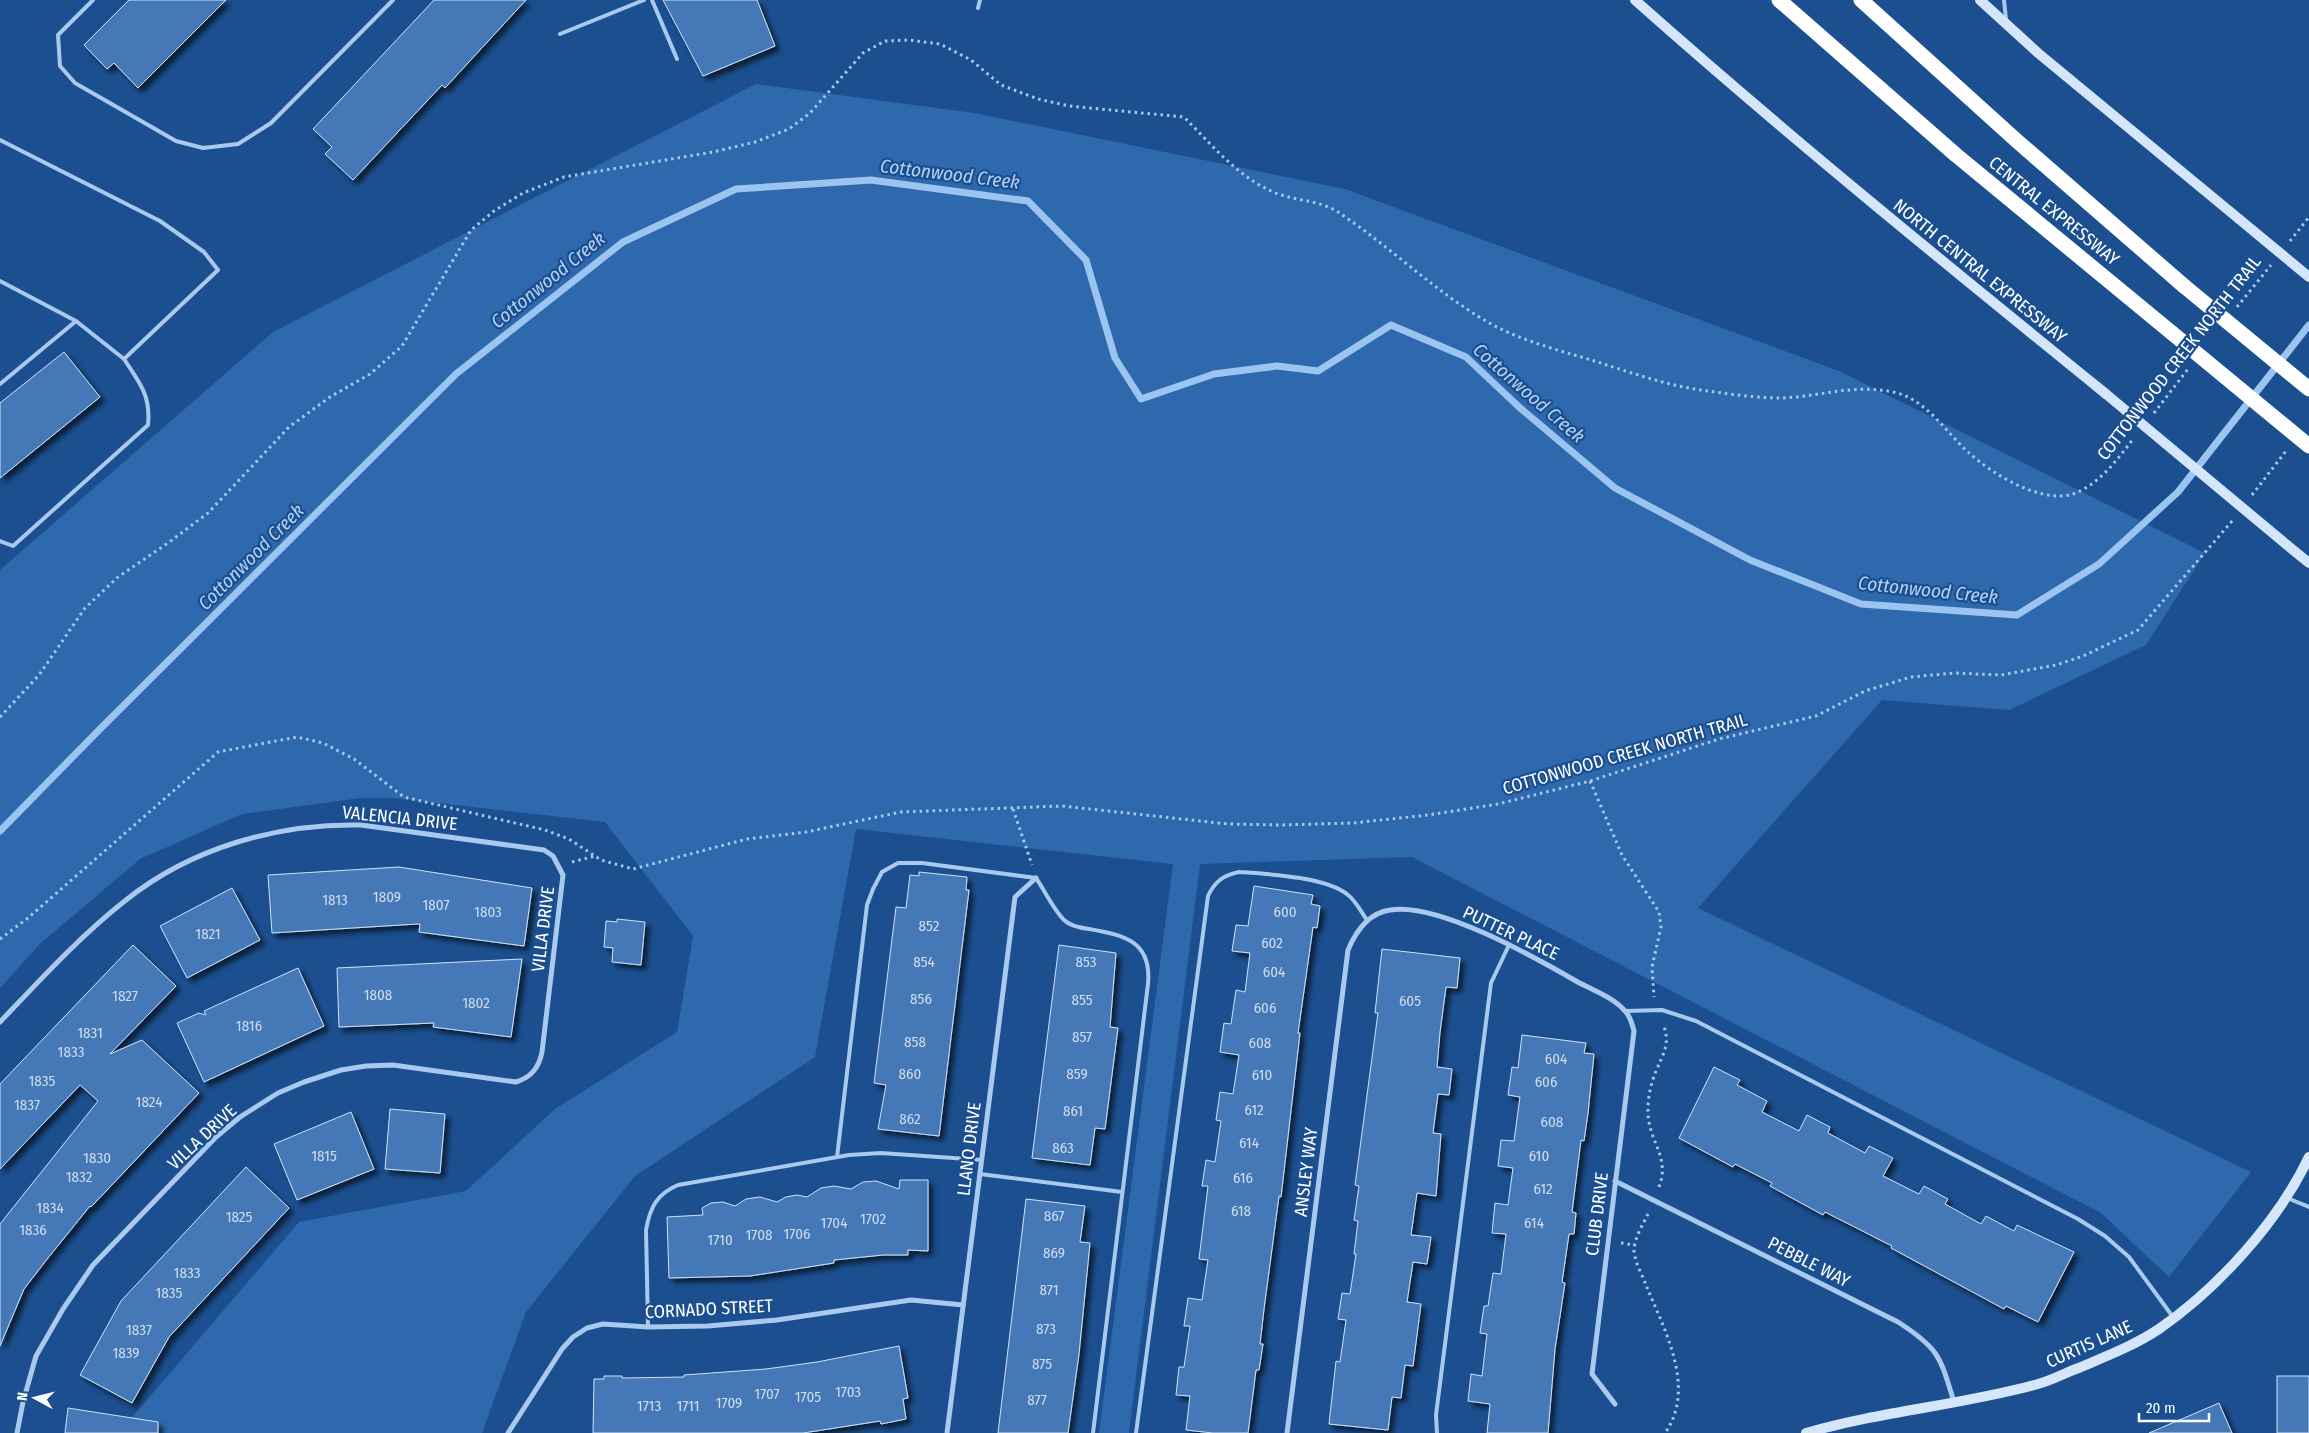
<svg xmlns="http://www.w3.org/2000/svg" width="2309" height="1433" font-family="'Fira Sans Condensed',sans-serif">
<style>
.green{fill:#2e69ad}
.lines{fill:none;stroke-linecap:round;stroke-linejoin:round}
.stream{stroke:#9cc4f0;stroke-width:7}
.building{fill:#4478b7;stroke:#cfe3fa;filter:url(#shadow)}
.path{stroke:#a9c9ee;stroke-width:3;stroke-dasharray:2.5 4;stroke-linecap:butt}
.lane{stroke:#a9c9ee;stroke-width:4}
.street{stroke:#a9c9ee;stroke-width:5}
.secondary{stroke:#d6e6fa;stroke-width:10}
.highway{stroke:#fff;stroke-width:15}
.secondary-bridge{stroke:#d6e6fa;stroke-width:10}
.highway-bridge{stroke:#fff;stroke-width:15}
.labels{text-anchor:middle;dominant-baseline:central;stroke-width:4.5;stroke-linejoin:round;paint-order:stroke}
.number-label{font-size:15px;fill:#d0dded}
.street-label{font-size:18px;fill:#fff;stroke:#1b4f8f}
.water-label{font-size:19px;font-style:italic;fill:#b5d3f5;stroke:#1b4f8f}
</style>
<defs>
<filter id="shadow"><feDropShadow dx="4.5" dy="4.5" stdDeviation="2.5" flood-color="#0009"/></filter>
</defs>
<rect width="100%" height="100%" fill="#1b4f8f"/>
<polygon class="green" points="756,84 974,113 1345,189 1839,371 2205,553 2146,645 2009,710 1882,700 1698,908 2251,1172 2169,1277 2101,1213 1412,857 1200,864 1129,1433 1099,1433 1173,864 856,829 815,1057 635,1176 526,1312 482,1433 127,1433 129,1421 299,1222 466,1191 555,1109 677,1032 693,936 605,822 393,798 361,798 242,814 140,859 41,943 0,988 0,570 273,332"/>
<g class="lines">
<polyline class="stream" points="0,831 99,730 456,374 623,242 736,189 871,180 1028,201 1086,260 1115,358 1141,399 1214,374 1277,366 1318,371 1391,325 1466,357 1519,407 1615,488 1750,560 1861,604 2017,615 2099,564 2178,492 2309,325"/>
</g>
<g class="building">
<polygon points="129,0 226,0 138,88 114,63 107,69 84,45"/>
<polygon points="434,0 526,0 445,88 442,85 353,180 325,154 332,147 313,129"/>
<polygon points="663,0 757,0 775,46 703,76"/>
<polygon points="64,352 100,397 0,478 0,403"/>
<polygon points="399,867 532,888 524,946 419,932 420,924 417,924 272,933 268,875"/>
<polygon points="919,872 967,877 966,890 969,890 939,1136 878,1129 886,1085 874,1083 896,907 906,908 910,875 919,876"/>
<polygon points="1254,886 1313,895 1311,904 1320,906 1317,928 1313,927 1298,1033 1300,1033 1281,1197 1279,1196 1264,1309 1260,1344 1263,1344 1259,1370 1256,1370 1248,1433 1213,1433 1186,1430 1190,1396 1176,1395 1179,1367 1184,1367 1190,1326 1184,1326 1188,1298 1202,1300 1208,1260 1199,1259 1208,1186 1202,1186 1206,1160 1215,1162 1221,1121 1216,1120 1220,1092 1233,1094 1239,1055 1220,1052 1224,1023 1231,1024 1236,990 1245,992 1250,953 1232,951 1236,925 1248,926"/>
<polygon points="232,888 260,940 187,978 160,926"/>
<polygon points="617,919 645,922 641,965 612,962 613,948 604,947 606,921 617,922"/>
<polygon points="133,945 176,986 110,1054 142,1040 199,1093 91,1207 90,1206 48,1258 24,1289 0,1346 0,1224 98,1101 80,1085 0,1169 0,1084"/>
<polygon points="1059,945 1116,953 1110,1027 1118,1028 1105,1129 1095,1128 1090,1165 1032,1158"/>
<polygon points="1382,949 1460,958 1457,988 1446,987 1440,1032 1437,1067 1452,1069 1449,1095 1438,1094 1433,1133 1441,1134 1436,1196 1417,1193 1411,1235 1431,1237 1427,1264 1413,1262 1407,1302 1421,1304 1413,1366 1405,1365 1401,1398 1392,1397 1388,1430 1329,1424 1336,1361 1340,1362 1346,1320 1338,1319 1342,1293 1350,1294 1356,1254 1354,1254 1358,1221 1354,1220 1359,1186 1355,1185 1378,1013 1375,1013"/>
<polygon points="522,959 511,1037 433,1027 434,1023 339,1027 337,968"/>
<polygon points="298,968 324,1026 204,1082 177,1023 199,1013 206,1015 204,1011"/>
<polygon points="1522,1035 1586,1043 1584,1053 1594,1054 1588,1113 1584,1141 1581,1140 1572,1212 1576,1213 1574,1234 1569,1234 1562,1282 1565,1283 1555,1349 1548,1433 1487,1433 1490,1404 1468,1401 1471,1374 1482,1376 1487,1334 1480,1333 1484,1306 1488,1306 1493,1273 1501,1274 1506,1234 1492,1233 1495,1203 1508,1205 1513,1168 1498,1166 1501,1140 1514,1141 1520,1097 1508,1095 1512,1067 1518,1068"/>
<polygon points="1714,1067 1740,1080 1737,1085 1767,1101 1762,1112 1799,1131 1807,1115 1830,1127 1828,1133 1865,1153 1869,1146 1893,1158 1883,1176 1919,1194 1924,1186 1948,1199 1945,1204 1981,1224 1986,1216 2014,1231 2017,1225 2074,1252 2038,1322 2006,1306 2004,1309 1891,1248 1892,1246 1825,1212 1823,1215 1770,1186 1772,1183 1735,1164 1733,1167 1679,1138"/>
<polygon points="390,1109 445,1114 440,1173 385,1169"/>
<polygon points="351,1112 374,1169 297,1200 274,1144"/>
<polygon points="246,1167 289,1208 169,1337 132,1403 80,1375 121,1301"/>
<polygon points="900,1180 928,1180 928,1251 908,1250 908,1255 883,1255 834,1260 834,1263 750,1276 669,1278 667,1217 703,1215 702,1208 711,1203 723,1202 735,1206 746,1199 760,1197 777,1202 786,1197 797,1195 807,1197 821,1188 834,1186 851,1189 863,1182 876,1181 899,1189"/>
<polygon points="1026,1199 1085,1206 1080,1242 1090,1243 1079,1354 1068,1433 998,1433"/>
<polygon points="899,1346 908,1398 903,1399 906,1419 881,1424 880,1421 803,1433 593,1433 594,1379 604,1379 604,1376 622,1376 622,1378 684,1377 684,1375 766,1369 817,1362"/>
<rect x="2277" y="1376" width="32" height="57"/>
<polygon points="2219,1403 2232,1433 2149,1433"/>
<polygon points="68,1408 158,1422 158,1433 65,1433"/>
</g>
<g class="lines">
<g class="path">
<polyline points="2290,241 2309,217"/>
<polyline points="2237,307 2271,265"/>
<polyline points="2154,413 2188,369"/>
<polyline points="2252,495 2286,451"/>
<path d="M 0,717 L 39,675 L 85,608 L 118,577 L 168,543 L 208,513 L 289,427 L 330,397 L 370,374 L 402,346 L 471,230 L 494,211 L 523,193 L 564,177 L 713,152 L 755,142 L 789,129 L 810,113 L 863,53 L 885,41 L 909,40 L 940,44 L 971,60 L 1001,85 L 1038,99 L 1069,106 L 1184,117 C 1210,143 1236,175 1271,191 C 1292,201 1317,199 1338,212 C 1391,247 1437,294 1493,325 C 1523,341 1558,350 1591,360 C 1627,371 1664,385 1701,390 C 1728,394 1756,398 1783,398 C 1822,396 1858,383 1897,393 C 1927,401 1946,432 1968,452 C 1992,474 2047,509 2080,491 C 2104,479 2118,458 2134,438"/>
<polyline points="1590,781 1622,855 1659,912 1661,927 1652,967 1654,997"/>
<polyline points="1013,809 1032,865"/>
<polyline points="572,862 595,856"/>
<polyline points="0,939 28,918 218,752 297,737 323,743 354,759 404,797 545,830 569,839 601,860 633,869 747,839 806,832 901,812 1062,806 1228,824 1280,825 1353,823 1428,815 1498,804 1590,781 1719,739 1816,716 1865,691 1911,677 1955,673 2001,675 2056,665 2083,656 2138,630 2233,520"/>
<path d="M 1659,1187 C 1671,1156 1647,1141 1648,1109 C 1648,1097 1651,1083 1656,1071 C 1663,1054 1671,1043 1663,1024"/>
<path d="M 1648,1214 C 1643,1224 1635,1237 1634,1249 C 1634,1261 1642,1274 1646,1285 C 1664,1329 1697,1388 1665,1433"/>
<polyline points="1621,1243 1635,1245"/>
</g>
<g class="lane">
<polyline points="93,0 58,35 60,66 75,83 176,141 203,148 238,144 271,123 393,0"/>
<polyline points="652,0 677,59"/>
<polyline points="2004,0 2006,19"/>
<polyline points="978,8 980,0"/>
<polyline points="560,34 644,0"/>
<path d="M 0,140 L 160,221 L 204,252 L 218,270 L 124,359 C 139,382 151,395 148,425 L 13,546 L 0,541"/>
<polyline points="0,281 76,321 124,359"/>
<polyline points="0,384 76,321"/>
<polyline points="1626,1011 1662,1010 1696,1021 2078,1219 2105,1236 2129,1257 2173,1317"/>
<path d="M 837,1157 L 867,905 L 873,889 L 882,872 L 898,863 L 922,863 L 1036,878 C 1045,891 1053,909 1064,920 C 1070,926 1081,928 1089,929 C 1124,935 1152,941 1148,984 L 1093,1433"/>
<polyline points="980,1174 1122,1192"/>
<polyline points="2287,1198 2309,1207"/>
<path d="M 648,1327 L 646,1230 C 650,1207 657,1194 678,1185 L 849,1155 L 881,1153 L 982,1160"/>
<path d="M 1136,1433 L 1208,896 C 1215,881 1224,875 1239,872 C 1268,874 1327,877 1348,895 C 1356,901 1361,912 1367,920"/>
<polyline points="1437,1433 1436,1415 1491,983 1509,945"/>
</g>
<g class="street">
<path d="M 0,1022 C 40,980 80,936 126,900 C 191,848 278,823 361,825 L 544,850 L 553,856 L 563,875 L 542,1052 C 539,1067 532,1077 516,1082 L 393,1065 L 366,1066 L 341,1070 L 304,1082 L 278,1093 L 240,1117 L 216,1137 L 93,1265 L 63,1309 L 36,1356 L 23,1402 L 17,1433"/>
<path d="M 1615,1181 L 1898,1322 C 1940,1349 1940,1357 1954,1402"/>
<polyline points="508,1433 562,1349 573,1337 587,1328 603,1324 648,1327 708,1326 777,1320 911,1300 963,1305"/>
<polyline points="947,1433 1015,897 1036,878"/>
<path d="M 1287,1433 L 1348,950 C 1356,931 1369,913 1390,910 C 1438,902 1534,957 1576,981 C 1592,990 1613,997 1625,1011 C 1631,1017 1632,1024 1634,1031 L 1592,1374 L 1615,1404"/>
</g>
<g class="secondary">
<path d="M 1635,0 C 1788,136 1947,265 2106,394"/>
<polyline points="1980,0 2038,53 2239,219"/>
<polyline points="2287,545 2309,563"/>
<path d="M 1806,1433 C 1882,1411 1962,1405 2038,1384 C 2053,1380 2067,1372 2081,1367 C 2107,1356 2135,1345 2159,1329 C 2218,1288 2278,1222 2309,1157"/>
</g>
<g class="highway">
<polyline points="1779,0 1956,155 2172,333"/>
<polyline points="1861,0 2017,141 2184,286"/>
</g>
<g class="secondary-bridge">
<polyline points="2239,219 2309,277"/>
<polyline points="2106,394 2287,545"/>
</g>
<g class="highway-bridge">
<polyline points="2184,286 2309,389"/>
<polyline points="2172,333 2309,446"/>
</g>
</g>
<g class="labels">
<g class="number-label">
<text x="387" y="897">1809</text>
<text x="335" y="900">1813</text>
<text x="436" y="905">1807</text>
<text x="488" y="912">1803</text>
<text x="1285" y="912">600</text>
<text x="929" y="926">852</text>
<text x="208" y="934">1821</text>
<text x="1272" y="943">602</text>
<text x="924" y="962">854</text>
<text x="1086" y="962">853</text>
<text x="1274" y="972">604</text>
<text x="378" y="995">1808</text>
<text x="125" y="996">1827</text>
<text x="921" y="999">856</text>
<text x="1082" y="1000">855</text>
<text x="1410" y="1001">605</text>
<text x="476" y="1003">1802</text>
<text x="1265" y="1008">606</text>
<text x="249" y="1026">1816</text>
<text x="90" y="1033">1831</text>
<text x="1082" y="1037">857</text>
<text x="915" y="1042">858</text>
<text x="1260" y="1043">608</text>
<text x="71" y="1052">1833</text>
<text x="1556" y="1059">604</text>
<text x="910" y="1074">860</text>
<text x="1077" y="1074">859</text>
<text x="1262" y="1075">610</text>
<text x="42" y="1081">1835</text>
<text x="1546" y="1082">606</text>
<text x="149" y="1102">1824</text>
<text x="27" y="1105">1837</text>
<text x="1254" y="1110">612</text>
<text x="1073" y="1111">861</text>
<text x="910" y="1119">862</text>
<text x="1552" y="1122">608</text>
<text x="1249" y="1143">614</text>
<text x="1063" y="1148">863</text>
<text x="324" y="1156">1815</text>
<text x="1539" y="1156">610</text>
<text x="97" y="1158">1830</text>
<text x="79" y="1177">1832</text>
<text x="1243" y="1178">616</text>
<text x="1543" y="1189">612</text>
<text x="50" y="1208">1834</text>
<text x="1241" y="1211">618</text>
<text x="1054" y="1216">867</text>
<text x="239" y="1217">1825</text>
<text x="873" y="1219">1702</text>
<text x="834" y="1223">1704</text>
<text x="1534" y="1223">614</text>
<text x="33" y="1230">1836</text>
<text x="797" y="1234">1706</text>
<text x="759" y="1235">1708</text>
<text x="720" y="1240">1710</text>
<text x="1054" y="1253">869</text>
<text x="187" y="1273">1833</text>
<text x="1049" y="1290">871</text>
<text x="169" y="1293">1835</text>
<text x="1046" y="1329">873</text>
<text x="139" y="1330">1837</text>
<text x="126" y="1353">1839</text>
<text x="1042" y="1364">875</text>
<text x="848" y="1392">1703</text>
<text x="767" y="1394">1707</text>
<text x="808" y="1397">1705</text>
<text x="1037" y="1400">877</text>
<text x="729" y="1403">1709</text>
<text x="649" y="1406">1713</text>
<text x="688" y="1406">1711</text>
</g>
<g class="street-label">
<text transform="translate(2054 211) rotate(39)">CENTRAL EXPRESSWAY</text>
<text transform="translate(1980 271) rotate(39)">NORTH CENTRAL EXPRESSWAY</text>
<text transform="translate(2179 358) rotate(-52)">COTTONWOOD CREEK NORTH TRAIL</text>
<text transform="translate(1625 754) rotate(-16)">COTTONWOOD CREEK NORTH TRAIL</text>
<text transform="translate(400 818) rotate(6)">VALENCIA DRIVE</text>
<text transform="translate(543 929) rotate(-83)">VILLA DRIVE</text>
<text transform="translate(1511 933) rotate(25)">PUTTER PLACE</text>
<text transform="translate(202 1137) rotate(-43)">VILLA DRIVE</text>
<text transform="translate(969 1149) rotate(-83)">LLANO DRIVE</text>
<text transform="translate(1306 1172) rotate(-83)">ANSLEY WAY</text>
<text transform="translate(1597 1214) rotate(-83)">CLUB DRIVE</text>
<text transform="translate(1809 1262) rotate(27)">PEBBLE WAY</text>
<text transform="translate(709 1309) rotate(-3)">CORNADO STREET</text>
<text transform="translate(2089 1344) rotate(-24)">CURTIS LANE</text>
</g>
<g class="water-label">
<text transform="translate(950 174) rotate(7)">Cottonwood Creek</text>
<text transform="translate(548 280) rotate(-39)">Cottonwood Creek</text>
<text transform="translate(1529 393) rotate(41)">Cottonwood Creek</text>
<text transform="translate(251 557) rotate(-45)">Cottonwood Creek</text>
<text transform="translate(1928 590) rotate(6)">Cottonwood Creek</text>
</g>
</g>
<g transform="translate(35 1398) rotate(277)" stroke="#1b4f8f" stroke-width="4" paint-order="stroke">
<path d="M0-4L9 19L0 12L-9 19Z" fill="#ffffff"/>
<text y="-8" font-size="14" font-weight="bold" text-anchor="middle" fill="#ffffff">N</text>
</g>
<path d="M2139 1413v8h70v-8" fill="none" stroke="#ffffff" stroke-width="2.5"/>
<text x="2146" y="1413" font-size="15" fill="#ffffff" stroke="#1b4f8f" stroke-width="4" paint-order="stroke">20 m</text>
</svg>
